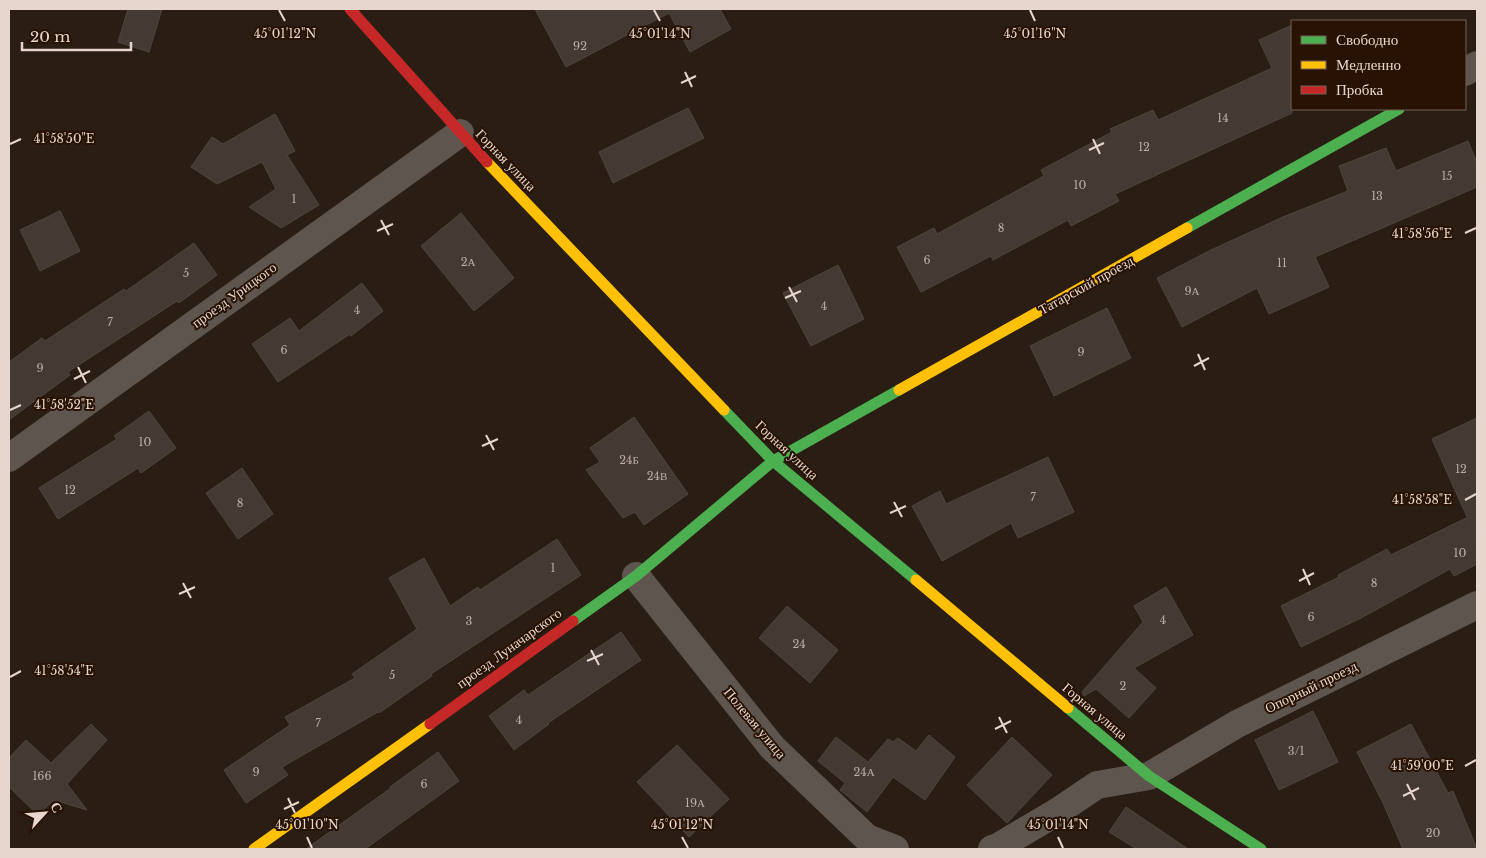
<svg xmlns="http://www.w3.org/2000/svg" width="1486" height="858" font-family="'Libre Baskerville',serif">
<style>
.building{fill:#453a33;stroke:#50463e}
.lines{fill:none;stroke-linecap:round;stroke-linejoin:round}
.street{stroke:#5f554f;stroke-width:28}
.fast{stroke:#4caf50;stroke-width:11}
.slow{stroke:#ffc107;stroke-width:11}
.jam{stroke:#c62828;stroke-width:11}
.ticks{fill:none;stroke:#e6d6cd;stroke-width:2}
.labels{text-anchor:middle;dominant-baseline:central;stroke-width:4;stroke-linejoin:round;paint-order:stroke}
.number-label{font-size:11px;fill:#beafa6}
.street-label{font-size:14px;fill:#e6d6cd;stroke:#271204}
.ticks-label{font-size:12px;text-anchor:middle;fill:#e6d6cd;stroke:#271204;stroke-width:4;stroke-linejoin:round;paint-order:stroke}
</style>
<rect width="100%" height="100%" fill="#2a1d14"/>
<g class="building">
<polygon points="128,9 162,9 149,52 118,42"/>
<polygon points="535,9 720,9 731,29 690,52 669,13 566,67"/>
<polygon points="1292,25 1292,113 1115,194 1119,201 1071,226 1068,220 993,260 991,256 921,292 897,247 934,228 937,234 1044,176 1041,170 1112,132 1110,129 1153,110 1158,120 1272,68 1259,40"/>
<polygon points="688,108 704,138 613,183 599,152"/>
<polygon points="275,114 295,151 287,155 319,205 281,228 249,207 276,189 262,162 217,184 191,167 212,137 223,144"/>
<polygon points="1468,141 1477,163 1477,187 1315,257 1329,287 1269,314 1257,288 1182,327 1157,278 1211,250 1283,217 1348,191 1339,166 1386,148 1396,171"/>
<polygon points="60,211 80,251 40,271 20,230"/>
<polygon points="461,213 514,278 474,311 421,246"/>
<polygon points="194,243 217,275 179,303 177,301 68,372 70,375 9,420 9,362 42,338 45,341 124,289 126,291"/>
<polygon points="838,265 864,319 811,346 783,293"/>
<polygon points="362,283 383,311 351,336 350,334 278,382 252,344 290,318 299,331"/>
<polygon points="1107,308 1131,358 1054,396 1030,346"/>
<polygon points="149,411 176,448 141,473 138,468 58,519 39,488 117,439 114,436"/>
<polygon points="634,417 688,494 644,525 635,512 623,518 586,470 600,462 590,448"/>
<polygon points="1477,418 1477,539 1432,439"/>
<polygon points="1048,457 1074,512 1018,538 1011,523 942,561 912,506 940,491 946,504"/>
<polygon points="242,468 273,514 238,539 206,493"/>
<polygon points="1466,518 1477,542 1477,564 1454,576 1450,569 1361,618 1301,647 1281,606 1339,577 1338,575 1387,549 1391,555"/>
<polygon points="557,539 581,575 431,674 432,676 379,713 378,712 282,767 288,775 246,803 224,770 290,725 285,717 355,678 352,674 417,629 389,578 424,558 450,606 478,587 480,590"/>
<polygon points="1166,587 1193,635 1134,668 1156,688 1129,718 1096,689 1084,696 1082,692 1143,622 1134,606"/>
<polygon points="787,606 838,650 810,683 759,638"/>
<polygon points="621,632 641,660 548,723 549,724 514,750 489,716 524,690 528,695"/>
<polygon points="1313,711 1338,762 1279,790 1255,740"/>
<polygon points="91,724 107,740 67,784 87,810 54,800 38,815 9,787 9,758 26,740 51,763"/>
<polygon points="1411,724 1448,793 1453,791 1477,849 1403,849 1383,803 1357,752"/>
<polygon points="929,735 955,757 925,800 893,777 867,812 840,790 845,783 818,761 836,737 868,762 888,739 893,742 898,738 916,751"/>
<polygon points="1012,737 1052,775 1007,823 967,785"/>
<polygon points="677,745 729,799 689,837 637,782"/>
<polygon points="438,752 459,781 365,849 306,849 391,788 390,787"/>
<polygon points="1126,807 1188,849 1137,849 1109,832"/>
</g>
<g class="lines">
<g class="street">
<polyline points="1465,72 1477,65"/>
<polyline points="9,458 460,133"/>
<polyline points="636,576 772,747 867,838 895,849"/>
<polyline points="992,849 998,847 1057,812 1097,785 1149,776 1237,724 1477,605"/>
</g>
<g class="fast">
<polyline points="1187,228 1399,109"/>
<polyline points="724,410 773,461 916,580"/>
<polyline points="573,621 636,576 773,461 899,390"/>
<polyline points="1068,708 1149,776 1261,849"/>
</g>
<g class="slow">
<polyline points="487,162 724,410"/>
<polyline points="899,390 1187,228"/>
<polyline points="916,580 1068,708"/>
<polyline points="254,849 430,724"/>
</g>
<g class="jam">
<polyline points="350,9 487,162"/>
<polyline points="430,724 573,621"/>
</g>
</g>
<path class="ticks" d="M 279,10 L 285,21M 654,10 L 660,21M 1030,10 L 1035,21M 685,72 L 692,87M 681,83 L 696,76M 1093,139 L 1100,154M 10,144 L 21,139M 1089,150 L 1104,143M 381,220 L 389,235M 377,231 L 393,224M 1465,233 L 1476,228M 789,287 L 797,302M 785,298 L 801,291M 1198,354 L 1205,370M 1194,366 L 1209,358M 78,367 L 86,383M 74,379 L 90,371M 10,410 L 21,405M 486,435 L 494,450M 482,446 L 498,439M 1465,500 L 1476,494M 894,502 L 902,517M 890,513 L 906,506M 1303,569 L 1310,585M 1299,581 L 1314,573M 183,583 L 191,598M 179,594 L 195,587M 591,650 L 599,665M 587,661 L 603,654M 10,677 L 21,671M 999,717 L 1007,733M 995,729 L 1011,721M 1465,766 L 1476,760M 1407,784 L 1415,800M 1403,796 L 1419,788M 288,798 L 295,813M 284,809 L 299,802M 307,837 L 312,848M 682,837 L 688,848M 1058,837 L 1063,848"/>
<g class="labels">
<g class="number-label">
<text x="580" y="46">92</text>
<text x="1223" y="118">14</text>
<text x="1144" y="147">12</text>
<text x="1447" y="176">15</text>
<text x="1080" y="185">10</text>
<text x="1377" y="196">13</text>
<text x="294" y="199">1</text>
<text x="1001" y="228">8</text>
<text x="927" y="260">6</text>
<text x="468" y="262">2А</text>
<text x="1282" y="263">11</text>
<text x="186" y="273">5</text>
<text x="1192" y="291">9А</text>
<text x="824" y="306">4</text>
<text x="357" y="310">4</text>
<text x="110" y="322">7</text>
<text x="284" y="350">6</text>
<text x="1081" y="352">9</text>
<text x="40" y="368">9</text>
<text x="145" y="442">10</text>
<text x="629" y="460">24Б</text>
<text x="1461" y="469">12</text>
<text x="657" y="476">24В</text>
<text x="70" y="490">12</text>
<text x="1033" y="497">7</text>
<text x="240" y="503">8</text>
<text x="1460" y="553">10</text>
<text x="553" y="568">1</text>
<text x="1374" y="583">8</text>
<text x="1311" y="617">6</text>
<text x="1163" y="620">4</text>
<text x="469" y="621">3</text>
<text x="799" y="644">24</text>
<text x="392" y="675">5</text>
<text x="1123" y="686">2</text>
<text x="519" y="720">4</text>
<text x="318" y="723">7</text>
<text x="1296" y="751">3/1</text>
<text x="256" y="772">9</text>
<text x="864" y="772">24А</text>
<text x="42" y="776">166</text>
<text x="424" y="784">6</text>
<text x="695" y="803">19А</text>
<text x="1433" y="833">20</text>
</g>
<g class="street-label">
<text transform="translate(506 160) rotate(46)">Горная улица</text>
<text transform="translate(1086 285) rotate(-29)">Татарский проезд</text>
<text transform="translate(234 295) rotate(-36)">проезд Урицкого</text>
<text transform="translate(787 450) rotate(43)">Горная улица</text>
<text transform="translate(509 648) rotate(-36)">проезд Луначарского</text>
<text transform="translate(1311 687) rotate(-26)">Опорный проезд</text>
<text transform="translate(1095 711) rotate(40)">Горная улица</text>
<text transform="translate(755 723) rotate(50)">Полевая улица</text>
</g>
</g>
<g class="ticks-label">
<text x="285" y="38">45°01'12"N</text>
<text x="660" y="38">45°01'14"N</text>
<text x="1035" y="38">45°01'16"N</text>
<text x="64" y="143">41°58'50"E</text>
<text x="1422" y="238">41°58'56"E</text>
<text x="64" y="409">41°58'52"E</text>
<text x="1422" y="504">41°58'58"E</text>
<text x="64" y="675">41°58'54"E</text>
<text x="1422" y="770">41°59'00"E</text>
<text x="307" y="829">45°01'10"N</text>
<text x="682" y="829">45°01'12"N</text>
<text x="1058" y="829">45°01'14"N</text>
</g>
<rect width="1486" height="858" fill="none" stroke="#e6d6cd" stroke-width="20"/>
<rect x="1291" y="20" width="175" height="90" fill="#271204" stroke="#736054"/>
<rect x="1301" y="36" width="25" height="8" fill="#4caf50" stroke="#736054"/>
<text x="1336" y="45" font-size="15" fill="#e6d6cd">Свободно</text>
<rect x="1301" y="61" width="25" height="8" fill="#ffc107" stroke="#736054"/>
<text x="1336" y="70" font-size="15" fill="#e6d6cd">Медленно</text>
<rect x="1301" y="86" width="25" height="8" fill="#c62828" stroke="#736054"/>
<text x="1336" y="95" font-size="15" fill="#e6d6cd">Пробка</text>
<g transform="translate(45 813) rotate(64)" stroke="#271204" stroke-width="4" paint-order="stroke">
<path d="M0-4L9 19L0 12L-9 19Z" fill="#e6d6cd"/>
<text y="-8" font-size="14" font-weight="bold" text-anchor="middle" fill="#e6d6cd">С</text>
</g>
<path d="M22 42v8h109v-8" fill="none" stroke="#e6d6cd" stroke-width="2.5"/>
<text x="30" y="42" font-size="15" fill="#e6d6cd" stroke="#271204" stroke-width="4" paint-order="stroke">20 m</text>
</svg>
